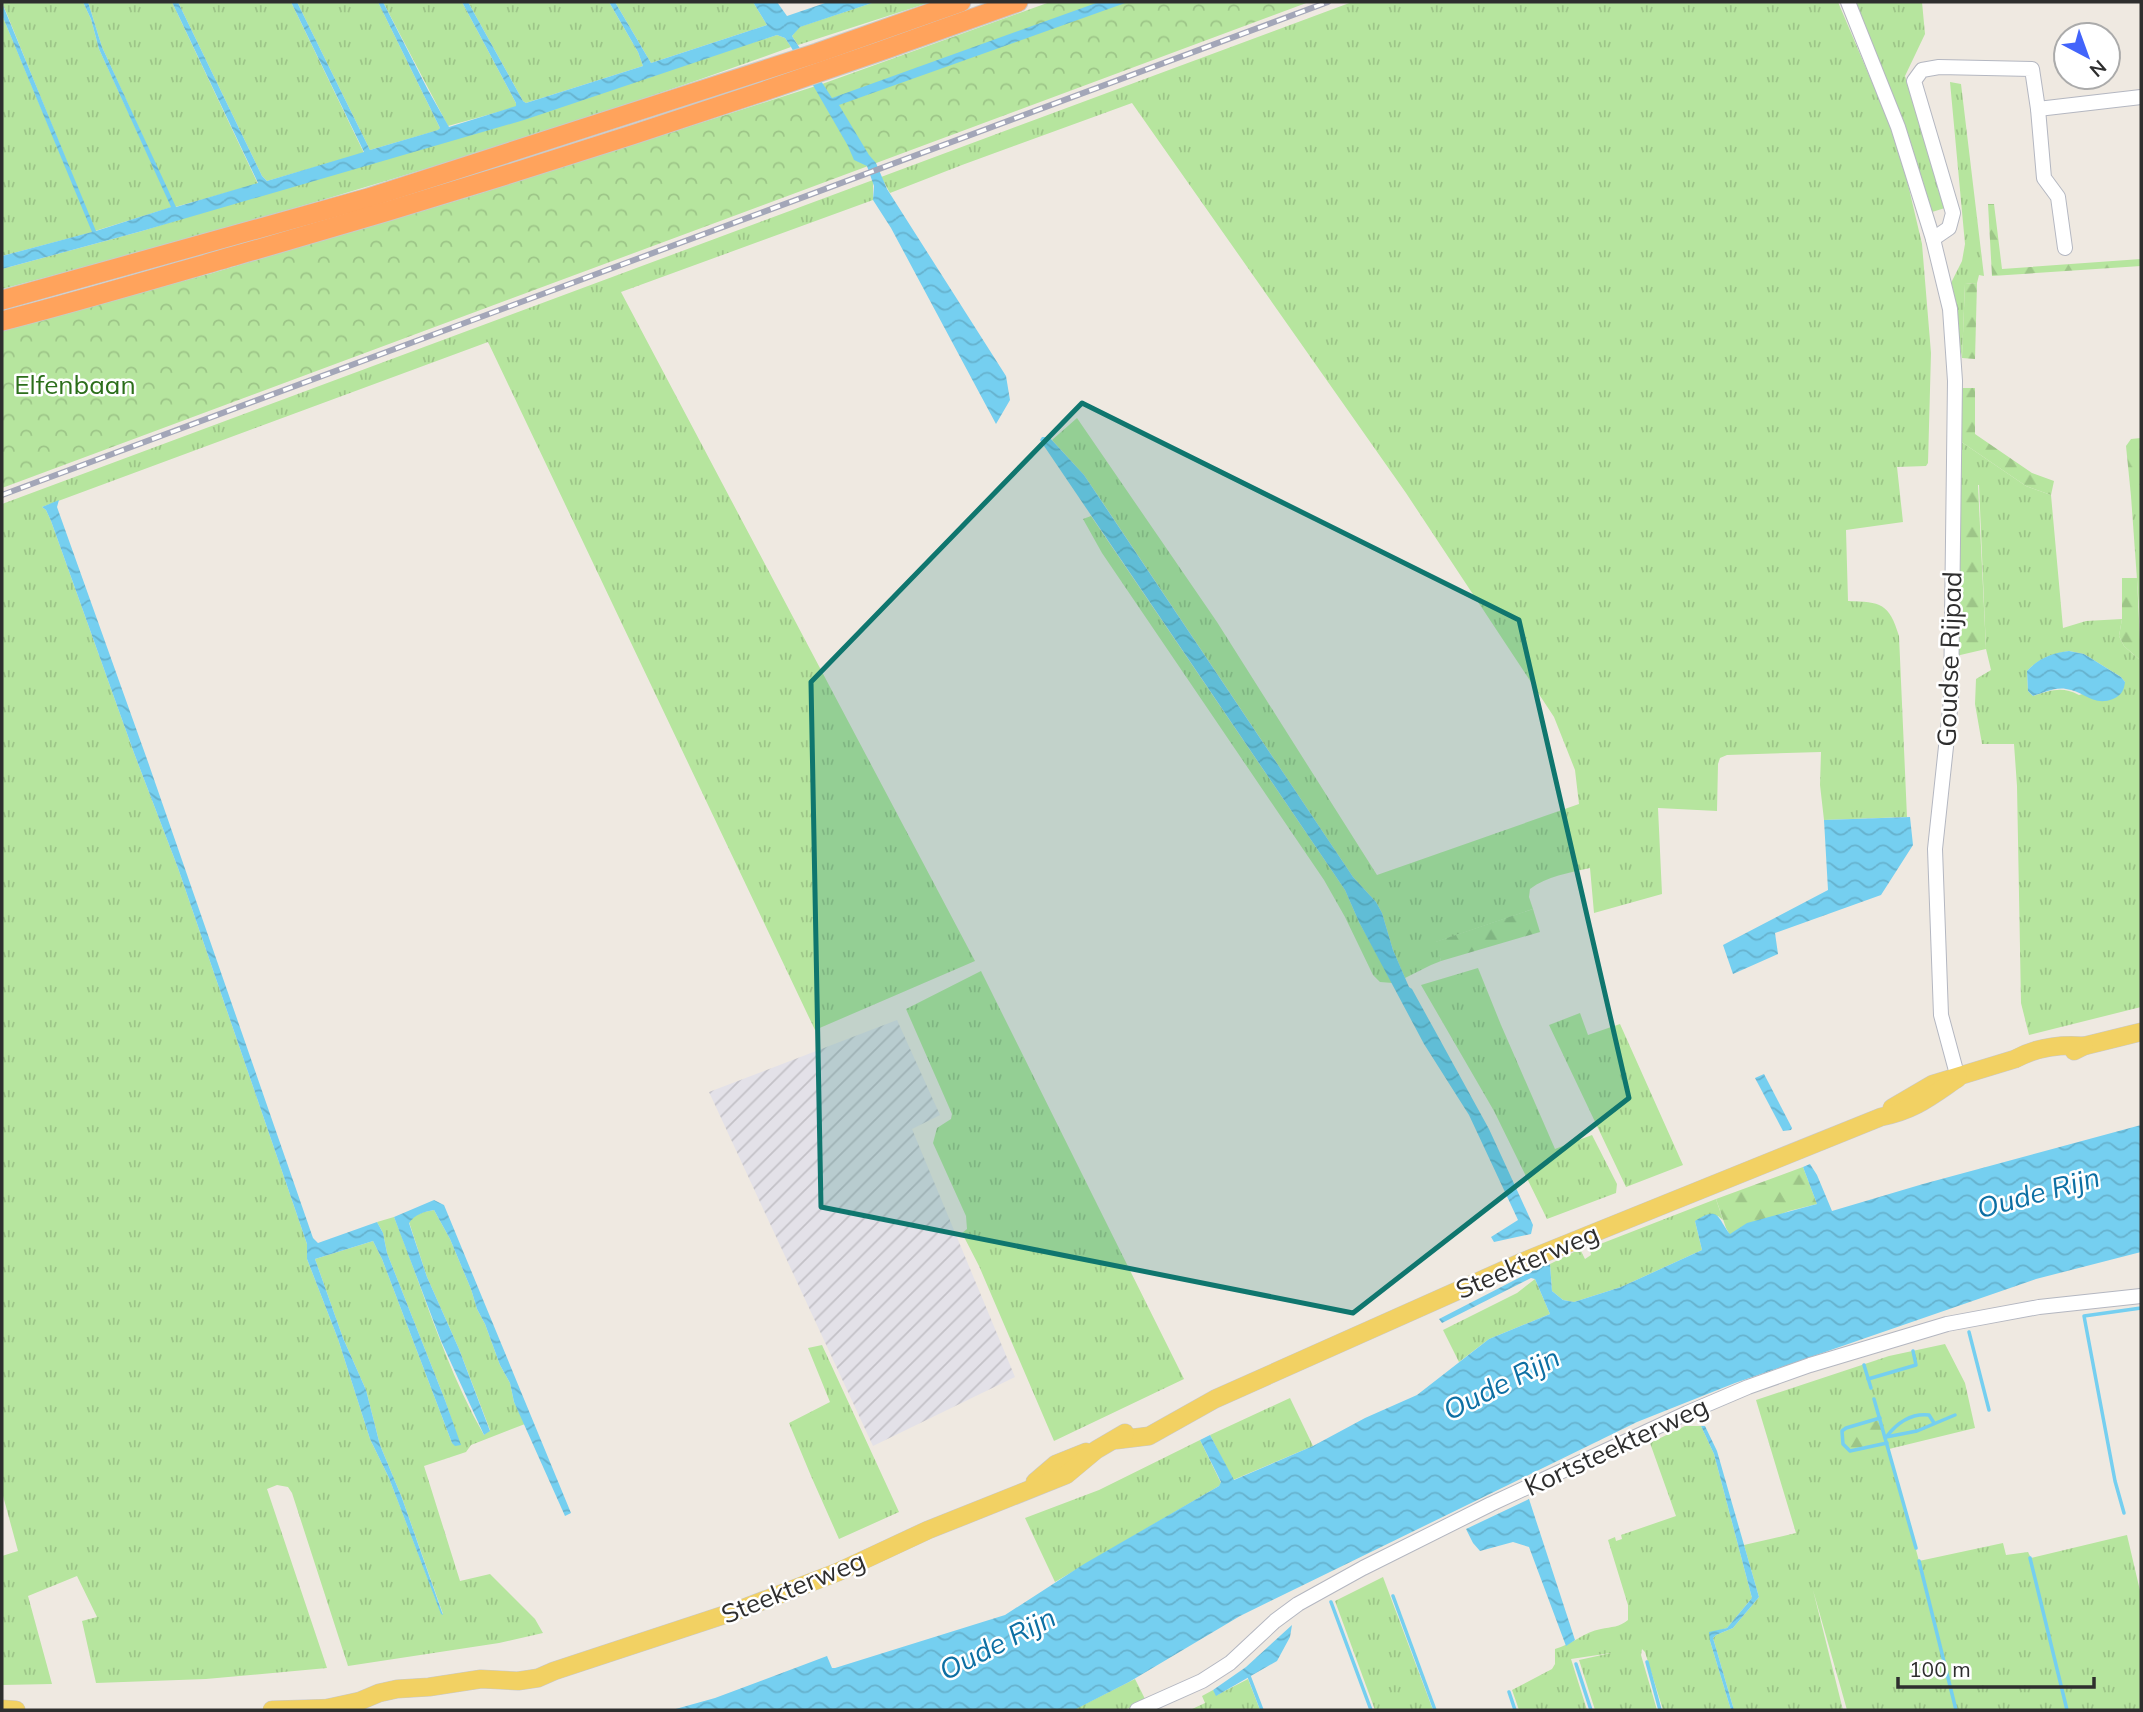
<svg xmlns="http://www.w3.org/2000/svg" width="2143" height="1712" font-family="Mulish,sans-serif">
<style>
.industrial{fill:url(#industrial-furrows)}
.grass{fill:url(#grass-tufts);fill-rule:evenodd}
.forest{fill:url(#forest-firs)}
.park{fill:url(#park-crowns)}
.water{fill:url(#water-waves)}
.lines{fill:none;stroke-linecap:round;stroke-linejoin:round}
.stream{stroke:#75cff0;stroke-width:3.5}
.minor-casing{stroke:#b4b7c1;stroke-width:16}
.major-casing{stroke:#c9c9c9;stroke-width:19}
.highway-casing{stroke:#c9c9c9;stroke-width:21}
.minor{stroke:#fff;stroke-width:14}
.major{stroke:#f2d163;stroke-width:18}
.highway{stroke:#ffa35c;stroke-width:19}
.rail-casing{stroke:#a3a6b8;stroke-width:6}
.rail{stroke:#fff;stroke-width:3.5;stroke-dasharray:10;stroke-linecap:butt}
.marked{fill:#0f766e;fill-opacity:0.2;stroke:#0f766e;stroke-width:5;stroke-linejoin:round}
.labels{text-anchor:middle;dominant-baseline:central;stroke-width:5;stroke-linejoin:round;paint-order:stroke}
.park-label{font-size:26px;fill:#2c6e1b;stroke:#fff}
.street-label{font-size:26px;fill:#2e2e2e;stroke:#fff}
.water-label{font-size:28px;font-style:italic;fill:#0d6fa3;stroke:#fff}
</style>
<defs>
<pattern id="industrial-furrows" width="10" height="10" patternUnits="userSpaceOnUse" patternTransform="scale(1.75)"><rect width="10" height="10" fill="#e3e1e8"/><path d="M-1 1l2-2M0 10L10 0M9 11l2-2" fill="none" stroke="#c3c1c7"/></pattern>
<pattern id="grass-tufts" width="24" height="20" patternUnits="userSpaceOnUse" patternTransform="scale(1.75)"><rect width="24" height="20" fill="#b6e59e"/><path d="M3 7l-1-3M5 7V3M7 7l1-3M15 17l-1-3M17 17v-4M19 17l1-3" fill="none" stroke="#9dc588"/></pattern>
<pattern id="forest-firs" width="22" height="20" patternUnits="userSpaceOnUse" patternTransform="scale(1.75)"><rect width="22" height="20" fill="#b6e59e"/><path d="M5 1l3.5 6h-7zM16 11l3.5 6h-7z" fill="#9dc588"/></pattern>
<pattern id="park-crowns" width="20" height="18" patternUnits="userSpaceOnUse" patternTransform="scale(1.75)"><rect width="20" height="18" fill="#b6e59e"/><path d="M2 6a3 3 0 1 1 6 0M12 15a3 3 0 1 1 6 0" fill="none" stroke="#9dc588"/></pattern>
<pattern id="water-waves" width="16" height="10" patternUnits="userSpaceOnUse" patternTransform="scale(1.75)"><rect width="16" height="10" fill="#75cff0"/><path d="M0 5q4-4 8 0t8 0" fill="none" stroke="#66b2ce"/></pattern>
</defs>
<rect width="100%" height="100%" fill="#efe9e1"/>
<polygon class="industrial" points="897,1020 940,1115 912,1129 1015,1377 873,1446 709,1092"/>
<g class="grass">
<polygon points="2,2 83,2 91,19 99,49 172,207 95,231"/>
<polygon points="88,2 172,2 258,184 175,207 102,47"/>
<polygon points="178,2 291,2 364,153 267,181 262,176"/>
<polygon points="297,2 378,2 440,128 439,130 370,150"/>
<polygon points="383,2 462,2 516,103 516,107 448,126"/>
<polygon points="468,2 609,2 638,52 643,66 526,103 523,101"/>
<polygon points="615,2 753,2 767,25 651,63"/>
<polygon points="875,2 931,2 798,45 792,36 799,27"/>
<path d="M 1352,2 L 1838,2 L 1899,146 L 1922,244 L 1931,353 L 1928,463 L 1926,466 L 1897,467 L 1903,522 L 1846,530 L 1848,601 C 1881,602 1889,603 1899,636 L 1907,817 L 1824,820 L 1820,785 L 1821,752 L 1727,755 L 1720,758 L 1718,764 L 1717,811 L 1658,808 L 1662,894 L 1594,913 L 1590,868 C 1569,873 1547,876 1530,889 L 1529,897 L 1533,909 L 1436,942 L 1441,961 L 1431,965 L 1405,978 L 1393,950 L 1382,913 L 1376,902 L 1353,877 L 1103,503 L 1084,475 L 1052,440 L 1077,418 L 1217,622 L 1377,875 L 1579,804 L 1575,770 L 1554,717 L 1406,493 L 1132,103 L 962,165 L 890,193 L 881,177 Z"/>
<polygon points="1853,2 1922,2 1925,34 1905,76 1945,208 1932,212"/>
<polygon points="2,15 93,232 2,256"/>
<path d="M 777,35 L 785,38 L 791,47 C 532,141 268,219 2,289 L 2,269 L 142,231 Z"/>
<polygon points="1950,82 1961,84 1984,276 1979,275 1977,283 1965,284 1962,358 1950,285 1962,261 1965,244"/>
<path d="M 873,180 L 873,200 L 621,292 L 975,961 L 815,1030 L 488,342 L 42,507 L 46,510 L 51,521 L 134,753 L 178,868 L 307,1244 L 307,1259 L 338,1339 L 370,1439 L 389,1478 L 441,1613 L 443,1614 L 402,1498 L 380,1445 L 366,1390 L 343,1338 L 315,1259 L 373,1241 L 382,1259 L 452,1443 L 460,1445 L 445,1400 L 387,1253 L 383,1233 L 377,1222 L 394,1217 C 423,1289 445,1367 484,1435 L 490,1430 L 459,1349 L 427,1277 L 409,1222 C 415,1213 424,1212 434,1210 L 450,1239 L 471,1289 L 477,1309 L 485,1324 L 500,1365 L 510,1383 L 514,1402 L 525,1424 L 471,1445 L 466,1452 L 424,1466 L 460,1581 L 490,1574 L 535,1619 L 543,1633 L 499,1643 L 348,1666 L 292,1493 L 288,1487 L 277,1485 L 267,1489 L 327,1668 L 206,1679 L 96,1683 L 82,1621 L 97,1617 L 77,1576 L 28,1596 L 52,1684 L 2,1685 L 2,1556 L 18,1551 L 2,1492 L 2,504 Z"/>
<path d="M 1960,441 L 2026,486 L 2051,495 L 2063,628 L 2086,621 L 2122,619 L 2119,636 L 2124,646 L 2141,661 L 2141,1007 L 2029,1035 L 2021,1003 L 2017,786 L 2014,744 L 1982,744 L 1975,704 L 1976,679 L 1991,670 L 1986,649 L 1979,485 L 1961,485 ZM 2069,651 L 2084,654 L 2121,677 L 2125,682 L 2079,695 C 2062,686 2052,690 2033,696 L 2028,691 L 2027,671 C 2039,658 2052,654 2069,651 Z"/>
<polygon points="2131,496 2141,496 2141,635"/>
<polygon points="1091,516 1345,890 1359,922 1393,983 1380,982 1373,975 1345,917 1324,880 1102,553 1083,519"/>
<polygon points="1478,968 1501,1025 1555,1149 1592,1135 1617,1184 1616,1193 1547,1219 1494,1111 1421,985"/>
<polygon points="981,971 1184,1379 1054,1441 979,1266 962,1233 967,1229 966,1216 933,1143 937,1128 951,1119 952,1114 906,1009"/>
<polygon points="1580,1013 1588,1035 1620,1024 1683,1165 1626,1187 1549,1025"/>
<polygon points="1716,1199 1723,1220 1718,1216 1695,1221 1702,1250 1621,1287 1574,1302 1563,1300 1552,1291 1550,1264 1580,1249 1585,1259 1591,1255 1590,1248"/>
<polygon points="1535,1279 1550,1314 1489,1339 1459,1362 1443,1330 1517,1293"/>
<polygon points="1945,1344 1965,1383 1975,1428 1889,1449 1919,1561 2003,1543 2006,1555 2028,1552 2031,1558 2127,1535 2141,1595 2141,1710 1957,1710 1947,1673 1955,1710 1847,1710 1813,1590 1843,1710 1734,1710 1713,1638 1716,1635 1733,1628 1759,1597 1744,1545 1796,1533 1756,1400 1889,1356"/>
<polygon points="822,1345 899,1512 839,1539 811,1476 789,1423 830,1402 808,1348"/>
<polygon points="1290,1398 1313,1446 1233,1480 1210,1435"/>
<path d="M 1685,1426 L 1701,1426 L 1714,1454 L 1752,1598 L 1727,1628 L 1710,1633 L 1710,1641 L 1731,1710 L 1663,1710 L 1645,1652 L 1642,1649 L 1641,1655 L 1657,1710 L 1595,1710 L 1579,1660 L 1611,1653 L 1571,1659 L 1587,1710 L 1519,1710 L 1512,1690 L 1552,1669 L 1555,1664 L 1555,1649 C 1571,1645 1584,1632 1601,1629 C 1611,1627 1620,1627 1628,1620 L 1628,1605 L 1608,1540 L 1615,1537 L 1616,1541 L 1622,1539 L 1621,1535 L 1676,1516 L 1650,1443 Z"/>
<polygon points="1200,1440 1221,1483 1219,1486 1055,1582 1025,1518 1099,1490"/>
<polygon points="1383,1577 1433,1710 1375,1710 1335,1601"/>
<polygon points="1135,1679 1146,1701 1124,1710 1073,1710"/>
<polygon points="1248,1679 1260,1710 1190,1710 1205,1703 1202,1696 1213,1690 1217,1695"/>
</g>
<g class="forest">
<polygon points="1988,204 1994,204 2002,269 2141,259 2141,266 1992,276"/>
<polygon points="1977,283 1975,359 1962,358 1965,284"/>
<polygon points="1961,388 1975,388 1975,434 2032,473 2054,481 2051,495 2026,486 1960,441"/>
<polygon points="2141,438 2141,496 2131,496 2126,446 2131,439"/>
<polygon points="1961,485 1978,485 1986,649 1956,656"/>
<polygon points="2122,578 2137,578 2141,661 2124,646 2119,636 2122,619"/>
<polygon points="1533,909 1540,932 1441,961 1435,942"/>
<polygon points="1803,1167 1817,1204 1789,1211 1730,1235 1726,1228 1716,1199"/>
<polygon points="1880,1418 1887,1443 1850,1451 1843,1444 1842,1431 1846,1428"/>
</g>
<polygon class="park" points="1050,2 1309,2 2,488 2,328 209,274 472,196 822,84"/>
<g class="water">
<polygon points="83,2 88,2 102,47 176,207 258,183 172,2 178,2 262,176 267,181 364,152 291,2 297,2 370,150 438,130 440,128 378,2 383,2 428,90 449,127 516,106 516,103 462,2 468,2 523,101 526,103 643,66 638,52 609,2 615,2 651,63 767,25 753,2 777,2 787,16 828,2 875,2 800,27 792,36 832,98 1099,2 1128,2 839,105 869,155 876,163 887,189 1006,376 1010,400 996,424 891,228 873,200 874,186 867,166 854,160 848,146 791,47 785,38 777,35 524,120 142,231 2,269 2,256 92,232 2,15 2,3 96,231 171,207 99,49 91,19"/>
<polygon points="1042,437 1049,437 1084,475 1353,877 1376,902 1382,913 1393,950 1409,987 1412,989 1489,1129 1533,1225 1531,1234 1494,1242 1491,1237 1518,1220 1469,1115 1424,1044 1359,922 1345,890 1040,440"/>
<polygon points="59,500 57,507 148,762 313,1238 318,1243 377,1222 383,1233 387,1253 445,1400 461,1445 455,1446 452,1443 382,1259 373,1241 315,1259 343,1338 366,1390 380,1445 402,1498 443,1615 441,1614 389,1478 370,1439 338,1339 307,1259 307,1244 178,868 134,753 51,521 46,510 42,507"/>
<path d="M 2069,651 L 2084,654 L 2121,677 L 2125,682 C 2124,690 2122,695 2113,699 C 2093,707 2084,691 2066,689 C 2055,687 2043,693 2033,696 L 2028,691 L 2027,671 C 2039,658 2052,653 2069,651 Z"/>
<polygon points="1910,817 1913,845 1881,895 1775,933 1778,954 1733,974 1723,945 1828,890 1824,820"/>
<polygon points="1764,1074 1792,1128 1791,1130 1783,1131 1755,1078"/>
<path d="M 2141,1125 L 2141,1252 L 2036,1279 L 1735,1383 L 1637,1422 L 1240,1616 L 1129,1682 L 1074,1710 L 672,1710 L 715,1698 L 827,1656 L 832,1668 L 835,1668 L 1005,1615 L 1084,1564 L 1219,1486 L 1221,1482 L 1200,1440 L 1210,1435 L 1234,1480 L 1313,1446 L 1365,1418 L 1417,1395 L 1489,1339 L 1550,1314 L 1535,1279 L 1531,1278 L 1442,1323 L 1439,1319 L 1542,1266 L 1550,1264 L 1552,1291 L 1563,1300 L 1574,1302 L 1621,1287 L 1702,1250 L 1695,1221 C 1720,1204 1718,1220 1730,1234 L 1747,1223 L 1817,1204 L 1803,1167 L 1810,1164 L 1817,1175 L 1832,1211 L 1923,1184 Z"/>
<path d="M 434,1200 L 444,1205 L 571,1513 L 565,1516 L 514,1402 L 510,1383 L 500,1365 L 485,1324 L 477,1309 L 471,1289 L 450,1239 L 434,1210 C 424,1212 415,1214 409,1223 L 427,1277 L 459,1349 L 490,1431 L 484,1435 L 441,1341 L 394,1217 Z"/>
<polygon points="1701,1426 1705,1426 1717,1451 1759,1597 1733,1628 1716,1635 1713,1638 1734,1710 1731,1710 1710,1641 1709,1632 1727,1628 1752,1598 1714,1454"/>
<polygon points="1529,1499 1575,1640 1566,1646 1529,1547 1513,1542 1480,1551 1473,1543 1466,1529"/>
<polygon points="1292,1625 1290,1637 1277,1661 1216,1696 1213,1690 1246,1667"/>
</g>
<g class="lines">
<g class="stream">
<polyline points="1969,1332 1989,1410"/>
<polyline points="1864,1365 1871,1388"/>
<polyline points="1868,1379 1916,1365 1913,1351"/>
<polyline points="1874,1399 1916,1548"/>
<polyline points="1880,1418 1846,1428 1842,1431 1843,1444 1850,1451 1887,1443"/>
<path d="M 1887,1436 C 1898,1422 1911,1413 1929,1415 L 1934,1423"/>
<polyline points="1886,1437 1917,1431 1955,1415"/>
<polyline points="2124,1513 2115,1481 2084,1316 2141,1308"/>
<polyline points="2030,1558 2067,1710"/>
<polyline points="1919,1561 1956,1710"/>
<polyline points="1393,1596 1435,1710"/>
<polyline points="1331,1602 1371,1710"/>
<polyline points="1647,1662 1660,1710"/>
<polyline points="1576,1664 1591,1710"/>
<polyline points="1249,1676 1262,1710"/>
<polyline points="1509,1692 1515,1710"/>
</g>
<defs>
<g id="minor">
<polyline points="1848,2 1898,127 1933,239 1950,309 1955,381 1951,700 1935,849 1941,1015 1958,1078"/>
<polyline points="2038,109 2141,97"/>
<polyline points="1933,239 1949,228 1953,213 1914,81 1922,70 1939,67 2032,69 2038,109 2044,178 2058,197 2065,248"/>
<polyline points="1137,1710 1202,1681 1230,1663 1275,1621 1298,1604 1363,1568 1491,1504 1687,1413 1748,1387 1810,1365 1947,1324 2039,1307 2141,1296"/>
</g>
<g id="major">
<polyline points="2074,1051 2084,1046 2141,1032"/>
<path d="M 1892,1108 L 1933,1084 L 2015,1059 C 2037,1047 2060,1044 2084,1046"/>
<path d="M 1116,1440 L 1149,1436 L 1215,1399 L 1522,1262 L 1881,1117 C 1915,1110 1930,1097 1958,1078"/>
<polyline points="1035,1482 1056,1464 1086,1452"/>
<polyline points="328,1708 360,1701 379,1693 397,1689 429,1687 481,1679 518,1681 538,1678 554,1671 736,1611 838,1572 928,1530 1066,1475 1096,1450 1125,1433"/>
<polyline points="2,1709 16,1710"/>
<polyline points="272,1710 338,1708"/>
</g>
<g id="highway">
<polyline points="2,300 368,198 817,53 961,2"/>
<path d="M 2,321 C 80,301 157,278 234,256 C 498,181 760,96 1018,2"/>
</g>
</defs>
<use href="#minor" class="minor-casing"/>
<use href="#major" class="major-casing"/>
<use href="#highway" class="highway-casing"/>
<use href="#minor" class="minor"/>
<use href="#major" class="major"/>
<use href="#highway" class="highway"/>
<defs>
<polyline id="rail" points="2,495 1328,2"/>
</defs>
<use href="#rail" class="rail-casing"/>
<use href="#rail" class="rail"/>
</g>
<path class="marked" d="M 1082,403 L 1519,620 L 1629,1098 L 1353,1313 L 821,1207 L 811,682 Z"/>
<g class="labels">
<g class="park-label">
<text x="75" y="384">Elfenbaan</text>
</g>
<g class="street-label">
<text transform="translate(1949 659) rotate(-88)">Goudse Rijpad</text>
<text transform="translate(1527 1261) rotate(-23)">Steekterweg</text>
<text transform="translate(1616 1446) rotate(-25)">Kortsteekterweg</text>
<text transform="translate(793 1587) rotate(-22)">Steekterweg</text>
</g>
<g class="water-label">
<text transform="translate(2038 1192) rotate(-15)">Oude Rijn</text>
<text transform="translate(1501 1383) rotate(-27)">Oude Rijn</text>
<text transform="translate(997 1643) rotate(-27)">Oude Rijn</text>
</g>
</g>
<rect width="2143" height="1712" fill="none" stroke="#2e2e2e" stroke-width="7"/>
<g transform="translate(2087 56) rotate(139)"><circle r="33" fill="#ffffff" stroke="#ababab" stroke-width="2"/>
<path d="M0-5L12 26L0 18L-12 26Z" fill="#4264fb"/>
<text y="-10" font-size="19" font-weight="bold" text-anchor="middle" fill="#2e2e2e">N</text>
</g>
<path d="M1898 1677v10h196v-10" fill="none" stroke="#2e2e2e" stroke-width="3.5"/>
<text x="1909" y="1677" font-size="21" fill="#2e2e2e" stroke="#ffffff" stroke-width="5" paint-order="stroke">100 m</text>
</svg>
